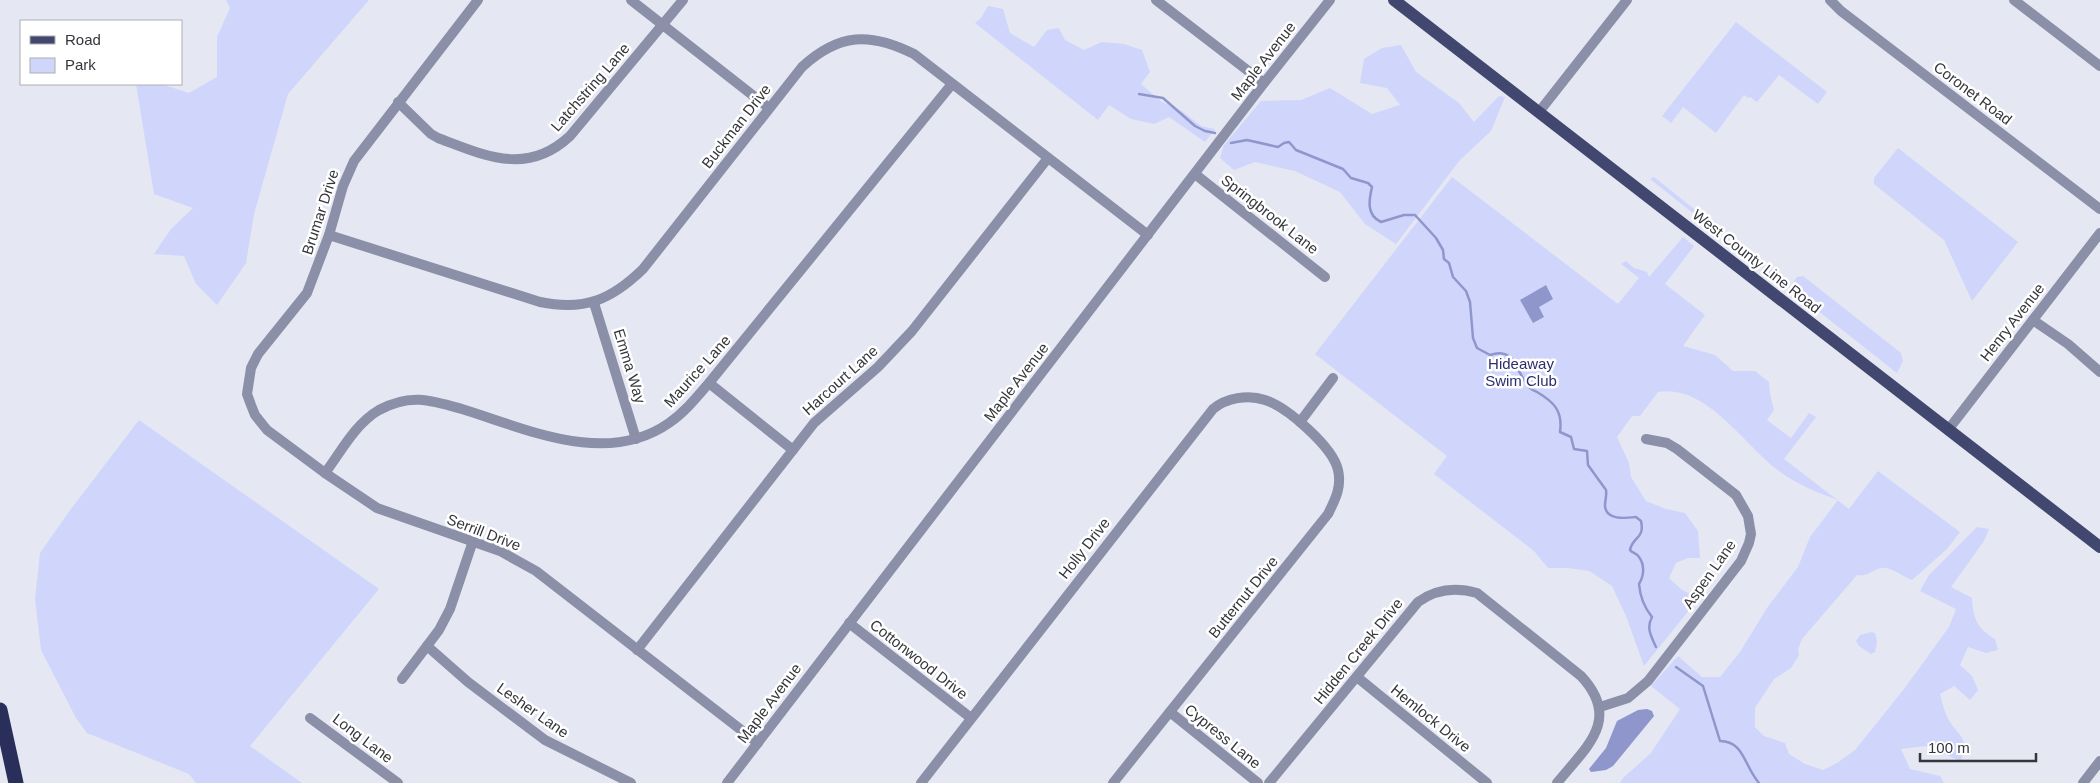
<svg xmlns="http://www.w3.org/2000/svg" width="2100" height="783" font-family="Arial,sans-serif">
<style>
.green{fill:#d0d6fb}
.water{fill:#8e96cb}
.lines{fill:none;stroke-linecap:round;stroke-linejoin:round}
.stream{stroke:#8e96cb;stroke-width:2.5}
.minor{stroke:#8b8fa7;stroke-width:10}
.major{stroke:#42476f;stroke-width:12}
.highway{stroke:#2a2e5a;stroke-width:15}
.labels{text-anchor:middle;dominant-baseline:central;stroke-width:5;stroke-linejoin:round;paint-order:stroke}
.street-label{font-size:15px;fill:#35363b;stroke:#fff}
.park-label{font-size:15px;fill:#2c2e6d;stroke:#fff}
</style>
<rect width="100%" height="100%" fill="#e5e7f3"/>
<g class="green">
<polygon points="226,0 369,0 288,94 254,214 246,263 217,305 196,284 184,256 154,254 171,229 193,208 154,194 136,84 164,85 189,93 217,77 217,37 230,8"/>
<polygon points="988,6 1003,9 1010,33 1034,47 1047,30 1059,28 1065,40 1084,50 1102,42 1124,44 1142,50 1150,72 1141,84 1162,102 1182,111 1201,126 1215,129 1205,142 1169,117 1154,124 1131,119 1109,105 1098,120 975,23 981,18"/>
<polygon points="1736,22 1827,92 1818,104 1779,75 1757,102 1750,97 1748,98 1744,95 1716,133 1683,107 1671,123 1662,116"/>
<polygon points="1401,45 1416,72 1459,103 1474,122 1499,96 1505,97 1491,131 1460,160 1396,244 1365,224 1340,192 1295,171 1255,162 1234,170 1220,158 1224,145 1261,101 1301,100 1330,88 1372,114 1400,105 1387,88 1360,83 1364,59 1382,48"/>
<polygon points="1898,148 2018,242 1972,301 1944,240 1874,184 1874,178"/>
<path d="M 1452,177 L 1618,304 L 1639,278 L 1621,264 L 1626,261 L 1634,268 L 1647,272 L 1649,277 L 1683,237 L 1694,246 L 1665,284 L 1705,315 L 1683,346 L 1715,355 L 1733,371 L 1755,371 L 1769,382 L 1770,394 L 1774,410 L 1767,420 L 1791,438 L 1809,413 L 1816,417 L 1784,459 L 1849,509 L 1878,471 L 1960,532 L 1947,549 L 1912,580 C 1904,577 1890,566 1881,568 C 1872,570 1868,577 1857,575 L 1802,639 L 1798,649 L 1799,655 L 1791,668 L 1774,679 L 1755,708 L 1755,727 L 1764,736 L 1785,743 L 1789,754 L 1805,764 L 1823,770 L 1837,763 L 1855,750 L 1904,689 L 1949,627 L 1956,609 L 1920,591 L 1929,575 L 1977,527 L 1989,529 L 1984,541 L 1951,587 L 1972,598 C 1973,619 1977,628 1995,639 L 1998,650 L 1986,653 L 1968,647 L 1960,665 L 1972,676 L 1978,690 L 1970,700 L 1954,686 L 1940,694 C 1942,702 1944,710 1947,717 C 1958,738 1969,733 1961,761 L 1925,746 L 1901,749 L 1910,769 L 1940,776 L 1944,783 L 1620,783 L 1623,778 L 1651,753 L 1680,709 L 1651,686 L 1678,656 L 1702,677 L 1720,677 L 1740,652 L 1767,608 L 1798,567 L 1810,537 L 1838,500 C 1818,493 1796,484 1779,471 C 1745,446 1706,383 1658,392 L 1640,416 L 1632,416 L 1617,437 L 1629,463 L 1631,477 L 1646,501 L 1666,509 L 1685,513 L 1698,531 L 1700,558 L 1688,558 L 1676,563 L 1669,578 L 1682,590 L 1699,598 L 1644,666 L 1626,616 L 1612,586 L 1589,571 L 1568,568 L 1548,568 L 1534,551 L 1434,474 L 1447,456 L 1315,354 Z"/>
<polygon points="1654,177 1719,229 1717,232 1650,179"/>
<polygon points="1732,241 1738,242 1780,276 1777,279 1730,243"/>
<polygon points="1803,276 1901,353 1903,361 1897,373 1789,288 1797,277"/>
<polygon points="139,420 379,589 250,746 302,783 196,783 189,774 87,733 76,718 41,650 35,599 40,553 68,513"/>
<polygon points="1871,632 1875,633 1877,642 1875,652 1871,654 1859,646 1856,641 1860,635"/>
</g>
<g class="water">
<polygon points="1546,285 1553,299 1539,307 1544,317 1533,323 1520,300"/>
<polygon points="1647,709 1652,711 1654,716 1613,766 1606,770 1591,772 1589,769 1606,748 1617,721 1638,710"/>
</g>
<g class="lines">
<g class="stream">
<polyline points="1139,94 1163,98 1195,126 1205,131 1215,133"/>
<path d="M 1231,143 L 1247,140 L 1278,147 L 1284,143 L 1289,142 L 1296,150 L 1343,169 L 1351,178 L 1368,183 L 1372,187 C 1369,200 1366,215 1381,222 L 1404,215 L 1415,215 L 1436,238 L 1443,250 L 1444,259 L 1449,263 L 1453,277 L 1466,291 L 1470,302 L 1473,338 L 1477,348 L 1490,355 C 1517,346 1516,375 1530,388 C 1530,389 1535,391 1537,392 C 1554,402 1563,411 1560,432 L 1571,437 L 1574,449 L 1587,451 L 1588,465 L 1606,490 C 1607,495 1605,500 1605,506 C 1606,521 1627,518 1636,517 L 1641,521 C 1645,539 1633,536 1630,550 C 1632,553 1637,553 1639,557 C 1645,565 1644,576 1639,584 C 1640,597 1644,607 1652,617 C 1646,628 1651,636 1656,647"/>
<path d="M 1676,667 L 1703,686 L 1720,741 C 1744,741 1744,766 1759,783"/>
</g>
<g class="minor">
<polyline points="478,0 354,161 343,186 329,235 307,293 258,354 251,368 247,394 251,405 255,415 267,430 325,473 377,508 500,551 536,571 758,743"/>
<polyline points="631,0 769,108"/>
<polyline points="1156,0 1264,83"/>
<polyline points="1830,0 1841,11 2100,209"/>
<polyline points="2014,0 2100,66"/>
<path d="M 398,102 L 431,134 L 438,138 C 486,156 527,176 570,136 L 683,0"/>
<polyline points="1539,112 1627,0"/>
<polyline points="1195,174 1325,277"/>
<path d="M 329,235 L 540,302 C 585,311 611,300 643,269 L 802,67 C 839,33 870,32 914,54 L 1148,235"/>
<polyline points="594,303 636,439"/>
<polyline points="2033,320 2068,344 2100,372"/>
<polyline points="709,383 793,450"/>
<polyline points="1300,422 1333,378"/>
<polyline points="1948,430 2100,233"/>
<path d="M 325,473 C 341,452 355,424 379,410 C 410,393 431,400 462,409 C 527,429 606,467 669,423 C 685,412 697,397 709,383 L 952,84"/>
<polyline points="849,623 971,718"/>
<polyline points="427,646 468,682 545,740 631,783"/>
<polyline points="637,650 814,423 878,367 912,331 1048,158"/>
<polyline points="1357,677 1487,783"/>
<polyline points="402,679 439,630 450,609 473,541"/>
<polyline points="1600,707 1628,698 1648,681 1741,561 1749,543 1751,534 1748,516 1736,495 1677,449 1667,443 1646,439"/>
<polyline points="1170,712 1258,783"/>
<polyline points="310,718 398,783"/>
<polyline points="727,783 1264,83 1330,0"/>
<path d="M 921,783 L 1213,409 C 1226,398 1248,394 1265,400 C 1287,407 1333,447 1338,470 C 1342,487 1335,500 1328,514 L 1113,783"/>
<path d="M 1269,783 L 1418,602 C 1436,589 1456,587 1477,593 L 1581,676 C 1622,720 1586,747 1557,783"/>
<polyline points="2083,783 2100,761"/>
</g>
<polyline class="major" points="1394,0 2100,547"/>
<polyline class="highway" points="0,710 16,783"/>
</g>
<g class="labels">
<g class="street-label">
<text transform="translate(1263 61) rotate(-52)">Maple Avenue</text>
<text transform="translate(590 87) rotate(-49)">Latchstring Lane</text>
<text transform="translate(1973 93) rotate(37)">Coronet Road</text>
<text transform="translate(736 126) rotate(-52)">Buckman Drive</text>
<text transform="translate(320 212) rotate(-72)">Brumar Drive</text>
<text transform="translate(1270 214) rotate(38)">Springbrook Lane</text>
<text transform="translate(1757 261) rotate(38)">West County Line Road</text>
<text transform="translate(2012 322) rotate(-52)">Henry Avenue</text>
<text transform="translate(630 366) rotate(73)">Emma Way</text>
<text transform="translate(697 371) rotate(-48)">Maurice Lane</text>
<text transform="translate(840 380) rotate(-42)">Harcourt Lane</text>
<text transform="translate(1016 382) rotate(-52)">Maple Avenue</text>
<text transform="translate(484 532) rotate(21)">Serrill Drive</text>
<text transform="translate(1084 548) rotate(-52)">Holly Drive</text>
<text transform="translate(1709 574) rotate(-55)">Aspen Lane</text>
<text transform="translate(1243 597) rotate(-51)">Butternut Drive</text>
<text transform="translate(1358 651) rotate(-51)">Hidden Creek Drive</text>
<text transform="translate(919 659) rotate(38)">Cottonwood Drive</text>
<text transform="translate(769 703) rotate(-53)">Maple Avenue</text>
<text transform="translate(533 710) rotate(35)">Lesher Lane</text>
<text transform="translate(1431 718) rotate(39)">Hemlock Drive</text>
<text transform="translate(1223 736) rotate(39)">Cypress Lane</text>
<text transform="translate(363 738) rotate(37)">Long Lane</text>
</g>
<g class="park-label">
<text x="1521" y="363">Hideaway<tspan x="1521" dy="17">Swim Club</tspan></text>
</g>
</g>
<rect x="20" y="20" width="162" height="65" fill="#ffffff" stroke="#aeafb1"/>
<rect x="30" y="36" width="25" height="8" fill="#42476f" stroke="#aeafb1"/>
<text x="65" y="45" font-size="15" fill="#35363b">Road</text>
<rect x="30" y="58" width="25" height="15" fill="#d0d6fb" stroke="#aeafb1"/>
<text x="65" y="70" font-size="15" fill="#35363b">Park</text>
<path d="M1920 753v8h116v-8" fill="none" stroke="#35363b" stroke-width="2.5"/>
<text x="1928" y="753" font-size="15" fill="#35363b" stroke="#ffffff" stroke-width="4" paint-order="stroke">100 m</text>
</svg>
